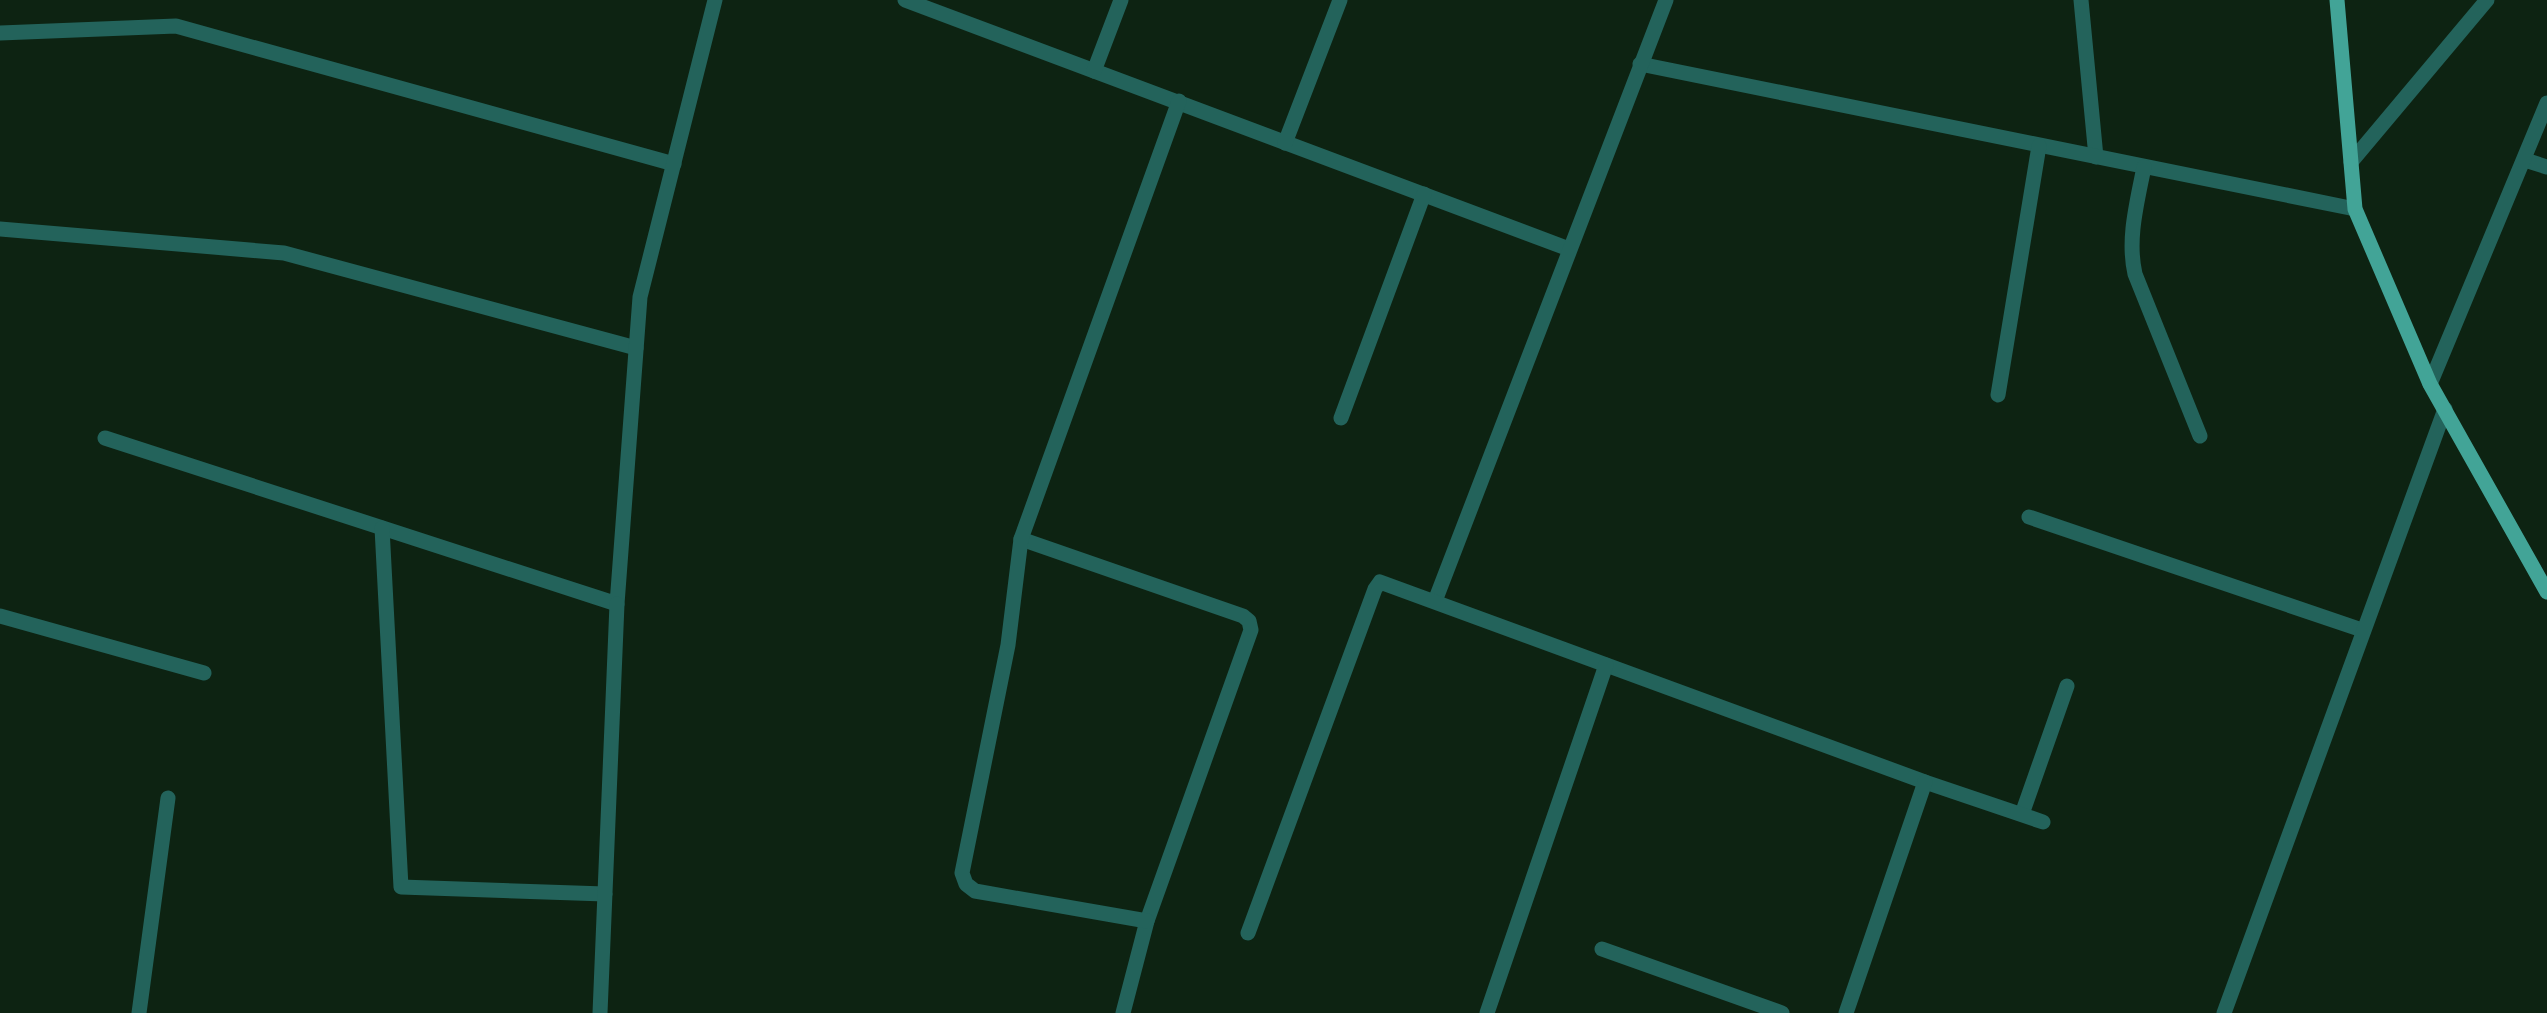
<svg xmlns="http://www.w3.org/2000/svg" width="2547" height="1013" font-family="'Asap Condensed',sans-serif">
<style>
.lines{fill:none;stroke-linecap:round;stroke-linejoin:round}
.minor{stroke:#23635b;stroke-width:15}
.major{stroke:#42a497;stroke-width:15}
</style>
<rect width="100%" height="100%" fill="#0d2312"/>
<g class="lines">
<g class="minor">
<polyline points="905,0 1569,249"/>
<polyline points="2081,0 2096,157"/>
<polyline points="0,33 176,26 674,164"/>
<polyline points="1640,64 2355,209"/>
<polyline points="1094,71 1121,0"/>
<polyline points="1285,143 1340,0"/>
<polyline points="2525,160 2547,167"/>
<polyline points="2351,162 2487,0"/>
<path d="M 2144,167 C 2137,203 2127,239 2135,274 L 2200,436"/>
<polyline points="0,229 284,253 636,348"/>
<polyline points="2430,384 2547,103"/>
<polyline points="1998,395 2039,146"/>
<polyline points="1341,418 1424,194"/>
<polyline points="105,438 617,604 640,297 715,0"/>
<polyline points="2029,517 2362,630"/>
<polyline points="382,528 401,887 605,894"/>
<polyline points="1021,539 1243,616 1249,621 1251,630 1147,921 1123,1013"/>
<polyline points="1435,601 1666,0"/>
<polyline points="0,616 204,673"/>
<polyline points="2022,814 2067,686"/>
<polyline points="1147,921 975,891 966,884 962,873 1008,645 1021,539 1179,101"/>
<polyline points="1248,933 1375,589 1380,582 1925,782 2043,822"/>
<polyline points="1602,949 1782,1013"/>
<polyline points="139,1013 168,798"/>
<polyline points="600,1013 617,604"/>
<polyline points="1487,1013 1606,665"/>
<polyline points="1846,1013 1925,782"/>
<polyline points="2224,1013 2445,409"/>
</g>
<polyline class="major" points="2337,0 2355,209 2430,384 2547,592"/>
</g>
</svg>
